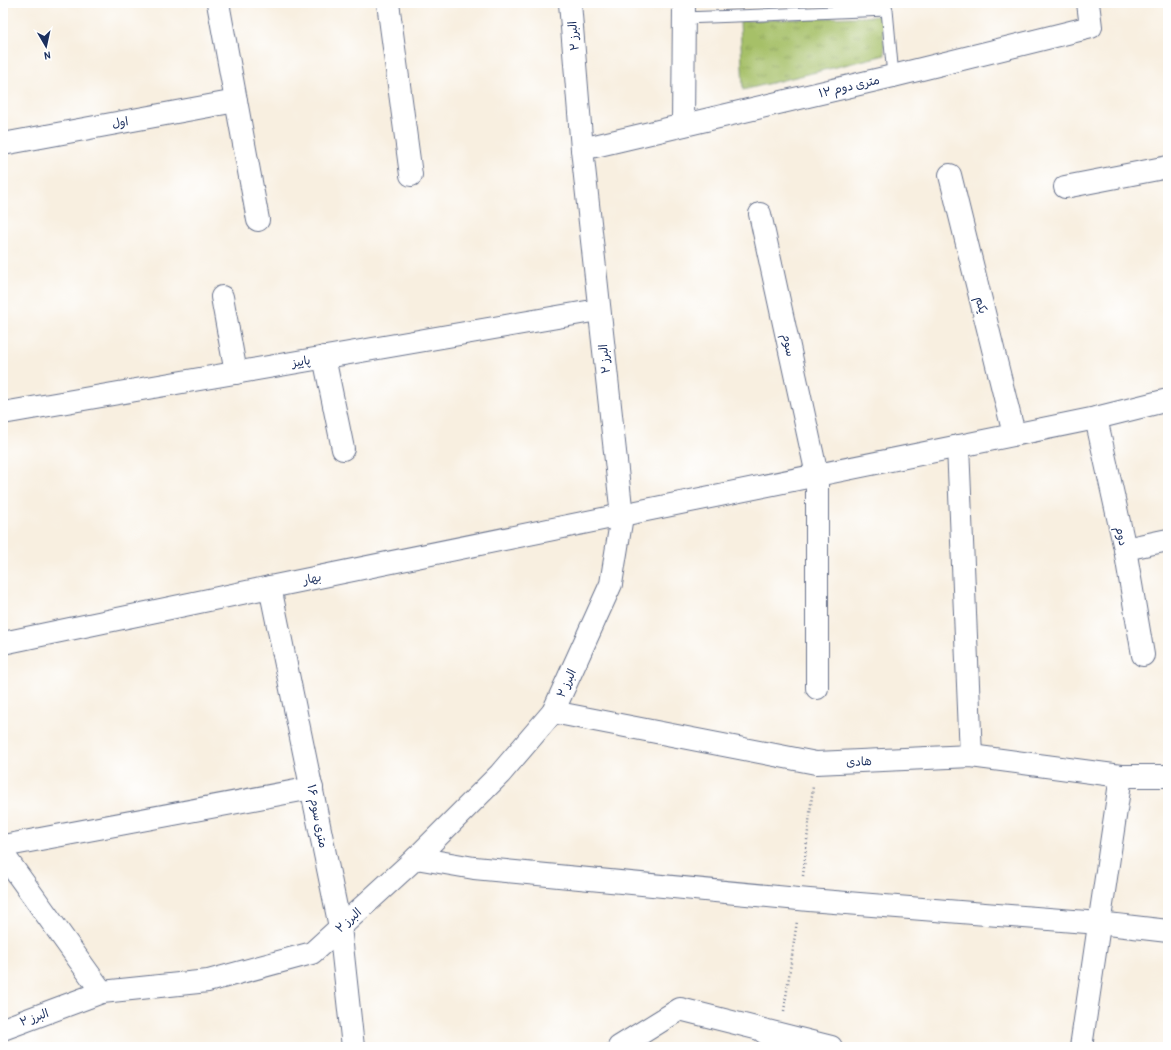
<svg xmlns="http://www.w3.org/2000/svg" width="1171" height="1050" font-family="'Patrick Hand','Playpen Sans Arabic',sans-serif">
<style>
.grass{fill:url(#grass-tufts);stroke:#607862}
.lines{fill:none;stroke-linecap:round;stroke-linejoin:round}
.lane-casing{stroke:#68728c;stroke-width:13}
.street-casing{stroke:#68728c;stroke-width:24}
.path{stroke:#68728c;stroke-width:2.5;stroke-dasharray:1 3;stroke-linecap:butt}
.lane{stroke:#fff;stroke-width:11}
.street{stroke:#fff;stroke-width:22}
.labels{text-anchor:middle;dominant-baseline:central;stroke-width:3;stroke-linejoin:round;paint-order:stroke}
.street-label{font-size:12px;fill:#1b2f5e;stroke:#fff}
</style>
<defs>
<pattern id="grass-tufts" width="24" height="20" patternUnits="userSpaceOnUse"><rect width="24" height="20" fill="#a6c067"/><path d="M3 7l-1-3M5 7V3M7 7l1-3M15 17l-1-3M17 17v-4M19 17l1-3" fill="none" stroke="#869c58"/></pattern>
</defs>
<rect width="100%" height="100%" fill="#fff"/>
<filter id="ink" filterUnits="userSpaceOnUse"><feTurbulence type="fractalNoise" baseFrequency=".025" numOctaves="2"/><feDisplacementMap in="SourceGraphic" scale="8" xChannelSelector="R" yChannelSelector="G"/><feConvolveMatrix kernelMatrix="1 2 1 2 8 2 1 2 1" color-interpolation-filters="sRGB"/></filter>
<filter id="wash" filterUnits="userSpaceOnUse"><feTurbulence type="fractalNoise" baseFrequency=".012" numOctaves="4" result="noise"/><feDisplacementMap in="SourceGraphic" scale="16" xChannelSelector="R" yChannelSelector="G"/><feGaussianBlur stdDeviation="0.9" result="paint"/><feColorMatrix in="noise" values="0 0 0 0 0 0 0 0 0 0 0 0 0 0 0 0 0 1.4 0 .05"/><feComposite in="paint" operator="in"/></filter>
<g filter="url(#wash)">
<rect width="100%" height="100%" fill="#f8efe0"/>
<polygon class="grass" points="882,16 885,55 743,90 740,21"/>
</g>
<g filter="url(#ink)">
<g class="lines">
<defs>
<g id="lane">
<polyline points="684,18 887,10 893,76"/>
<polyline points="760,1036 778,1047"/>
</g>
<g id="street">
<polyline points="218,3 258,220"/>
<polyline points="388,3 411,175"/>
<polyline points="683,125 684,3"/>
<polyline points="3,144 236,101"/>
<polyline points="582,149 893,76 1091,27 1088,3"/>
<polyline points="950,175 1014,434"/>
<polyline points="1065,187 1168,167"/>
<polyline points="760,214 817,475 817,688"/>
<polyline points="222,297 236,373"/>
<polyline points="324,357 343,449"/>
<polyline points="3,413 598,310"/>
<polyline points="1096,418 1125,549 1143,655"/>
<polyline points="958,446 971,756"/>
<polyline points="1125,549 1168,540"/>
<polyline points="270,587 340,927 353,1047"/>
<polyline points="3,643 270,587 1096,418 1168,400"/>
<polyline points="553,712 816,763 971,756 1121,776 1168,776"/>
<polyline points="3,846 312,788"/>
<polyline points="3,854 102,992"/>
<polyline points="416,858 474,868 809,900 1099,923 1168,931"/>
<polyline points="3,1029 102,992 208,981 312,953 416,858 500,774 553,712 611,584 622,516 582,149 570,3"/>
<polyline points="619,1047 680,1009 831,1047"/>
<polyline points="1081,1047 1121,776"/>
</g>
</defs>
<use href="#lane" class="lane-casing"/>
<use href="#street" class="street-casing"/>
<g class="path">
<polyline points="803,876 813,786"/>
<polyline points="784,1011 797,921"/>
</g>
<use href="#lane" class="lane"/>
<use href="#street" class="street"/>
</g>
</g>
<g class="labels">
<g class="street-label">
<text transform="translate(573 36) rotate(-95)">البرز ۲</text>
<text transform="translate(849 86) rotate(-13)">۱۲ متری دوم</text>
<text transform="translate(120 122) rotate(-10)">اول</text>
<text transform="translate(982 305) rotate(76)">یکم</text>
<text transform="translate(789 345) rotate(78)">سوم</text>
<text transform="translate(604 359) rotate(-96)">البرز ۲</text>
<text transform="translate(301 361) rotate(-10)">پاییز</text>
<text transform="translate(1122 536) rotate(78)">دوم</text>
<text transform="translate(312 578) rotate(-11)">بهار</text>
<text transform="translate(566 683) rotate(-65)">البرز ۲</text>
<text transform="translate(859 761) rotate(-2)">هادی</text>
<text transform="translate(318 816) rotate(79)">۱۶ متری سوم</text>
<text transform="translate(348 920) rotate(-42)">البرز ۲</text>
<text transform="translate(34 1017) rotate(-20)">البرز ۲</text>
</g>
</g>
<rect width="1171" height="1050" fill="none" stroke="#fff" stroke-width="16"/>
<g transform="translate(46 46) rotate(171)" stroke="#ffffff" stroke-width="3" paint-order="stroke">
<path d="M0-3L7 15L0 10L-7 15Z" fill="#1b2f5e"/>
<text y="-6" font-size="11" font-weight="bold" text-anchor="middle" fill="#1b2f5e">N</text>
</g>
</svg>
